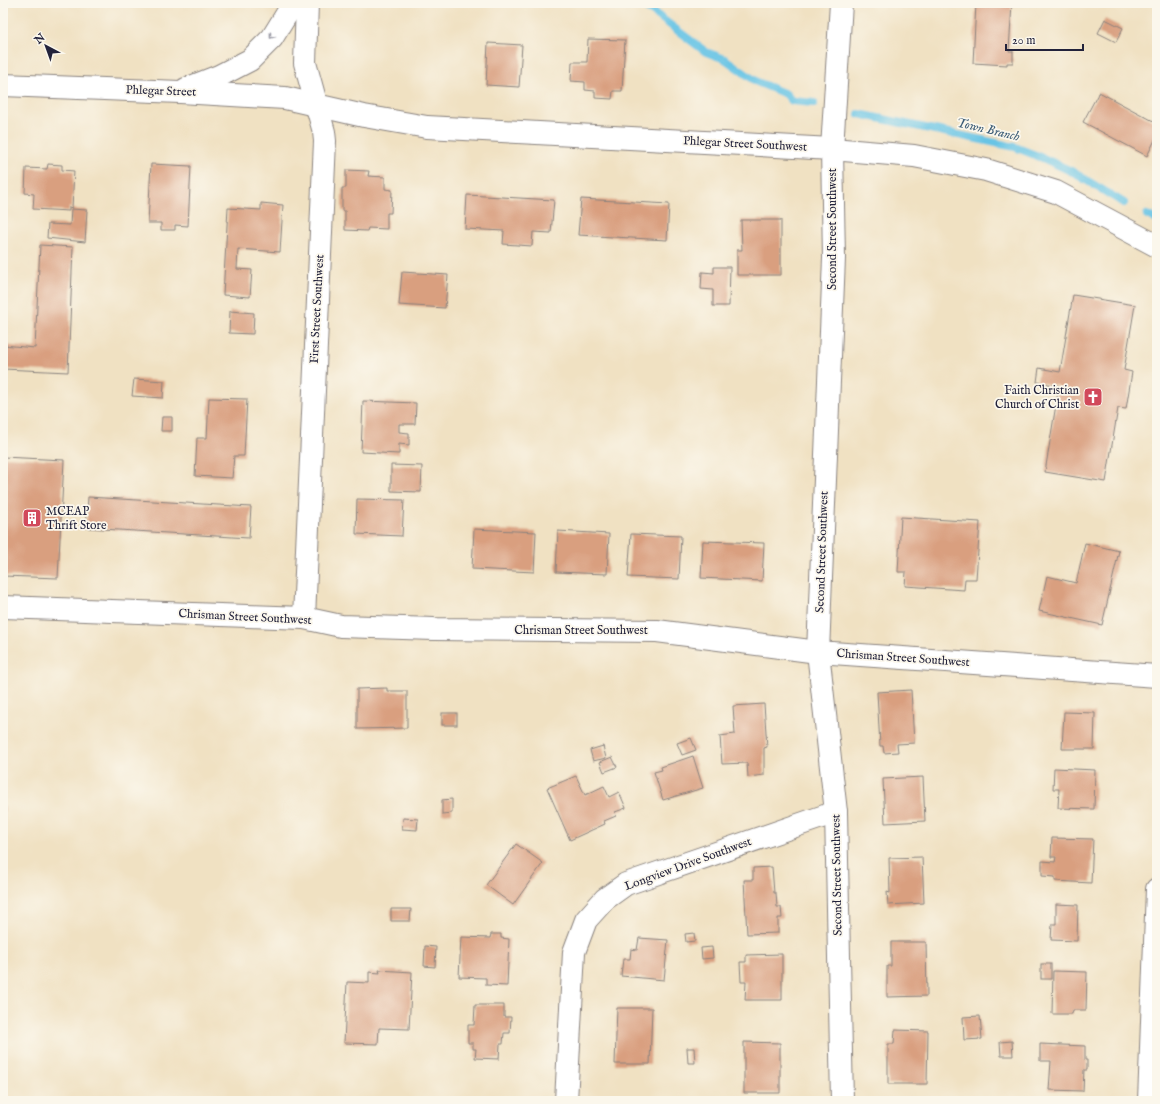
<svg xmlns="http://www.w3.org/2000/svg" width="1160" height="1104" font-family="'IM FELL English',serif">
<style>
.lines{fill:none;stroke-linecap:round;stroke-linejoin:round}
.stream{stroke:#67c4e5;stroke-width:8}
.building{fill:#d99f7f}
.street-casing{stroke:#89827e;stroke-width:24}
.street{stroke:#fff;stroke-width:22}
.oneway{stroke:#9c9ca7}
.labels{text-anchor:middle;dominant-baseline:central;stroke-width:3.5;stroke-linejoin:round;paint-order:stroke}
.street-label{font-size:12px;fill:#22223b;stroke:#fbf7ec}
.poi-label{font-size:12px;fill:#22223b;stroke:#fbf7ec;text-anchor:end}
.water-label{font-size:13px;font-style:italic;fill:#3a5b76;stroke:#fbf7ec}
</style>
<rect width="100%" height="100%" fill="#fbf7ec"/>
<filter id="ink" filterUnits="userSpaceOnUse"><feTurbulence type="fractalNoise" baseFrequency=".025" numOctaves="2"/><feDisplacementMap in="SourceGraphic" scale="8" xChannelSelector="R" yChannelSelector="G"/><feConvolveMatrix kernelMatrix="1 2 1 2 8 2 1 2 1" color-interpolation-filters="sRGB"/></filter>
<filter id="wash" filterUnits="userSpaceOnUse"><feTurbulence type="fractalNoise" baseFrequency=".012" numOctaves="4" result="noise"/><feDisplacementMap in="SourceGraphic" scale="16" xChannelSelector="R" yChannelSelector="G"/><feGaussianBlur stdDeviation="0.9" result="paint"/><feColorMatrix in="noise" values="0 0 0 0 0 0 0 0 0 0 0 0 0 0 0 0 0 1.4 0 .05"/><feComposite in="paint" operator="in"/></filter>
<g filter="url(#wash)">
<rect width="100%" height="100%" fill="#f0e1c2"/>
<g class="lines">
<g class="stream">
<polyline points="636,3 653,12 706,52 725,59 757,82 786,94 792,101 814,103"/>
<polyline points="859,114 1015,147 1045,159 1071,171 1124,203"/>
<polyline points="1147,215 1157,220"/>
</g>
</g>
<g id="blocks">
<g class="building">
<polygon points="976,3 1012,3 1009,51 1013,51 1013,63 1007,63 1007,65 973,63"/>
<polygon points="1105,19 1123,28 1116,42 1098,33"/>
<polygon points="588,39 625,40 622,91 613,91 612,99 595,98 595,91 585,90 585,82 571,81 572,62 587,62"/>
<polygon points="488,43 522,45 519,87 486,85"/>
<polygon points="1099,92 1157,123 1157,136 1147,156 1083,122"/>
<polygon points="48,164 62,165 62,170 74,171 72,208 69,207 69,211 33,209 34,194 25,193 26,168 47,169"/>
<polygon points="151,164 191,166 188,226 175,225 175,230 161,230 161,223 148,223"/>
<polygon points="346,170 369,171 368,176 385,177 385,189 392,190 391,213 387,213 387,229 368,228 367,231 345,230 345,211 342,211 342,188 346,188"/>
<polygon points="3,173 7,174 4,218 3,218"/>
<polygon points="467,195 554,200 551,233 533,232 532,246 503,244 504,231 465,229"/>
<polygon points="581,199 669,204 667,240 578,235"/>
<polygon points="261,203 283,205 280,252 238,249 237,269 252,270 250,297 223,295 228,208 261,210"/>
<polygon points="71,209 87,210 85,242 47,238 48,224 70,225"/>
<polygon points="741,220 781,220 781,275 737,275 737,250 742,250"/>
<polygon points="40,245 73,247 68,372 3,369 3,345 35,348"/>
<polygon points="714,267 730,267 729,306 713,306 713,290 701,289 702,272 714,273"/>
<polygon points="402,272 448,275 445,308 399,305"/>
<polygon points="1073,295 1135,305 1124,370 1132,372 1126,409 1118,408 1106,482 1045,472 1059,386 1037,382 1039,368 1060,372"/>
<polygon points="230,311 254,313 253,334 229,333"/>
<polygon points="134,379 164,381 163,398 132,396"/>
<polygon points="209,398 247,399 244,456 234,456 232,478 195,476 197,438 207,438"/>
<polygon points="363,401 416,403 415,424 399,424 399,432 409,433 409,445 399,444 399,454 361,452"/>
<polygon points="162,417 172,417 172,431 161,431"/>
<polygon points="3,457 64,460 58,578 3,576"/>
<polygon points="391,465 422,466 421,492 391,491"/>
<polygon points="88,497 251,507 249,538 86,528"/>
<polygon points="357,499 404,500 402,536 356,534"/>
<polygon points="901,517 980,522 976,579 965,579 964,590 905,586 906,572 898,572"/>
<polygon points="474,529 536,532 534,572 472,569"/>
<polygon points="558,531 609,534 607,574 556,572"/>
<polygon points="631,534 681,536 679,579 628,577"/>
<polygon points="703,541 764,543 762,581 701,578"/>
<polygon points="1085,543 1119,551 1102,625 1039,611 1047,576 1076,583"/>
<polygon points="387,688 387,691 407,691 407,728 357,729 357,689"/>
<polygon points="911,690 914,743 897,744 898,752 884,753 883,746 880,746 877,692"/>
<polygon points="764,704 767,747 764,748 764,775 748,777 747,763 722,764 720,736 735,734 733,706"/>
<polygon points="1064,712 1095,713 1094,749 1062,749"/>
<rect x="442" y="713" width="15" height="12"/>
<polygon points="691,738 696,750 682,755 677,743"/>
<polygon points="603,746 606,758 593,761 590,750"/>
<polygon points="693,756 703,788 663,800 654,772 662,770 661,767"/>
<polygon points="612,757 617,767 604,772 600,762"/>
<polygon points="1054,768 1095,770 1094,809 1058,808 1059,789 1053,789"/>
<polygon points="576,776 585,795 604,786 609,797 619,792 626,808 615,812 616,816 604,821 605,824 570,840 547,788"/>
<polygon points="923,777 925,821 885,823 883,779"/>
<polygon points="452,799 452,813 442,814 442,800"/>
<polygon points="3,807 5,807 4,824 3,824"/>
<polygon points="403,818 418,819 417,830 402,829"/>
<polygon points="1052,838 1093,839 1091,883 1055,881 1055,877 1042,876 1042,861 1055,862 1056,857 1051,857"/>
<polygon points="516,844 543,863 513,905 486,885"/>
<polygon points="922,857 924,903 888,905 887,892 890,893 889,858"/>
<polygon points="772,867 774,893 776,893 777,907 781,907 782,918 778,918 778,933 747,934 744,880 753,880 753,868"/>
<polygon points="1056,904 1078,905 1077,941 1051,940 1052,924 1056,924"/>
<polygon points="391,909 411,909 410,921 391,921"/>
<polygon points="694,933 695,941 686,942 685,934"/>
<polygon points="491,934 501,934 501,938 509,939 507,986 486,985 486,978 459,977 461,937 490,938"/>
<polygon points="639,938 668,940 664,980 621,976 623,959 630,959 631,949 637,950"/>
<polygon points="891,942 926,942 927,996 887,997 887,966 891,966"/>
<polygon points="425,946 436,947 435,967 424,966"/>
<polygon points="712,947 713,958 702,959 701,948"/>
<polygon points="782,954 782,1000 745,1000 746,982 741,982 740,962 746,962 746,955"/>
<rect x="1041" y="964" width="10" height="15"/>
<polygon points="379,970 412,972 409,1029 379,1028 378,1044 344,1043 347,982 369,983 369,972 380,973"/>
<polygon points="1053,971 1087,972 1086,1010 1073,1010 1072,1014 1052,1014"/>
<polygon points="475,1005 504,1005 504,1017 511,1017 510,1033 504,1033 503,1044 500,1044 499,1059 475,1058 476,1049 473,1049 473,1043 468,1043 468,1025 474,1025"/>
<polygon points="617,1008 652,1008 650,1064 615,1064"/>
<polygon points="980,1016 982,1039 964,1040 963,1017"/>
<polygon points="895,1030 928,1031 927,1084 888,1084 888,1044 894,1044"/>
<polygon points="1012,1041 1013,1056 1001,1056 1000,1042"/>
<polygon points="744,1042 780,1043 780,1093 744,1093"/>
<polygon points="1040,1044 1085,1046 1085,1060 1087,1060 1087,1070 1084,1070 1083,1091 1049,1090 1051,1061 1040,1061"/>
<polygon points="687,1048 694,1048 695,1063 688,1063"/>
</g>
</g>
</g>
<g filter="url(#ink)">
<use href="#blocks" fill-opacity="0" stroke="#89827e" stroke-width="1"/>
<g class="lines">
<defs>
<g id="street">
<polyline points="841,3 832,149 834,258 818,652 836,812 842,1101"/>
<polyline points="3,85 180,92 285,98 364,116 427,127 832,149 914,156 986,170 1056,192 1157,246"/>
<polyline points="186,89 219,76 250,60 272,38 288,12 291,3"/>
<polyline points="3,607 304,618 341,626 434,629 657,631 818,652 1157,676"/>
<polyline points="304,618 325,141 324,132 305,63 307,3"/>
<polyline points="566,1101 574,952 586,920 605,899 626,884 836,812"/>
<polyline points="1149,1101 1157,889"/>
</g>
</defs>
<use href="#street" class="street-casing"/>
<use href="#street" class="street"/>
</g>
<defs><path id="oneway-chevron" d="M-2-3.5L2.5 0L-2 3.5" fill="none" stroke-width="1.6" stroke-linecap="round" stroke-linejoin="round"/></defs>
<use class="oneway" href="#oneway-chevron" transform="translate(272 36) rotate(127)"/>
</g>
<defs>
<symbol id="church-square" viewBox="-11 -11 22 22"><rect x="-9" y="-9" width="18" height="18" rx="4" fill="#d1495b" stroke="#fbf7ec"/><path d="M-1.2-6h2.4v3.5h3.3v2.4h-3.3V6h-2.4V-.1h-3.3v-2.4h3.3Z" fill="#fff"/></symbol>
<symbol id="building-square" viewBox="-11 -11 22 22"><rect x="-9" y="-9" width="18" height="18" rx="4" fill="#d1495b" stroke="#fbf7ec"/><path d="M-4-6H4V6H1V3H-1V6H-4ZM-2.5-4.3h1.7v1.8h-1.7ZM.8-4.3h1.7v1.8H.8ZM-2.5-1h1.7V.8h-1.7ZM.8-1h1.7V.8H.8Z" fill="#fff"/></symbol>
</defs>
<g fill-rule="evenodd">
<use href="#church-square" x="1082" y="386" width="22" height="22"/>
<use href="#building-square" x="21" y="507" width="22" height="22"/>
</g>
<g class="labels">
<g class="street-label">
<text transform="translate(161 91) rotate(2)">Phlegar Street</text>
<text transform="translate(745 144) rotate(3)">Phlegar Street Southwest</text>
<text transform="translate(832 229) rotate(-90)">Second Street Southwest</text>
<text transform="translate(317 309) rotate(-87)">First Street Southwest</text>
<text transform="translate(822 552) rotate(-88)">Second Street Southwest</text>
<text transform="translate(245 617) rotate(3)">Chrisman Street Southwest</text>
<text x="581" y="630">Chrisman Street Southwest</text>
<text transform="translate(903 658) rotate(4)">Chrisman Street Southwest</text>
<text transform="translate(688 864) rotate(-20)">Longview Drive Southwest</text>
<text transform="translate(837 875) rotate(-91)">Second Street Southwest</text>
</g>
<g class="poi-label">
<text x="1079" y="390">Faith Christian<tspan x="1079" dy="14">Church of Christ</tspan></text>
<text x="46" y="511" text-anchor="start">MCEAP<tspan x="46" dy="14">Thrift Store</tspan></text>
</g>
<g class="water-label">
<text transform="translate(988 130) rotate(13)">Town Branch</text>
</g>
</g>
<rect width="1160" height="1104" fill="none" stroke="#fbf7ec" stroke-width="16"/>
<g transform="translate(46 46) rotate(319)" stroke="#fbf7ec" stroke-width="3" paint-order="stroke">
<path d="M0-3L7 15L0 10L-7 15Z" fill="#22223b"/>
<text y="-6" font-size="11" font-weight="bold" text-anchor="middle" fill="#22223b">N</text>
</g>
<path d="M1006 44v6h77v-6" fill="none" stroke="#22223b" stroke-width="2"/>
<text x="1012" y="44" font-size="12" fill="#22223b" stroke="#fbf7ec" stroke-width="3" paint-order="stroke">20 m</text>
</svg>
